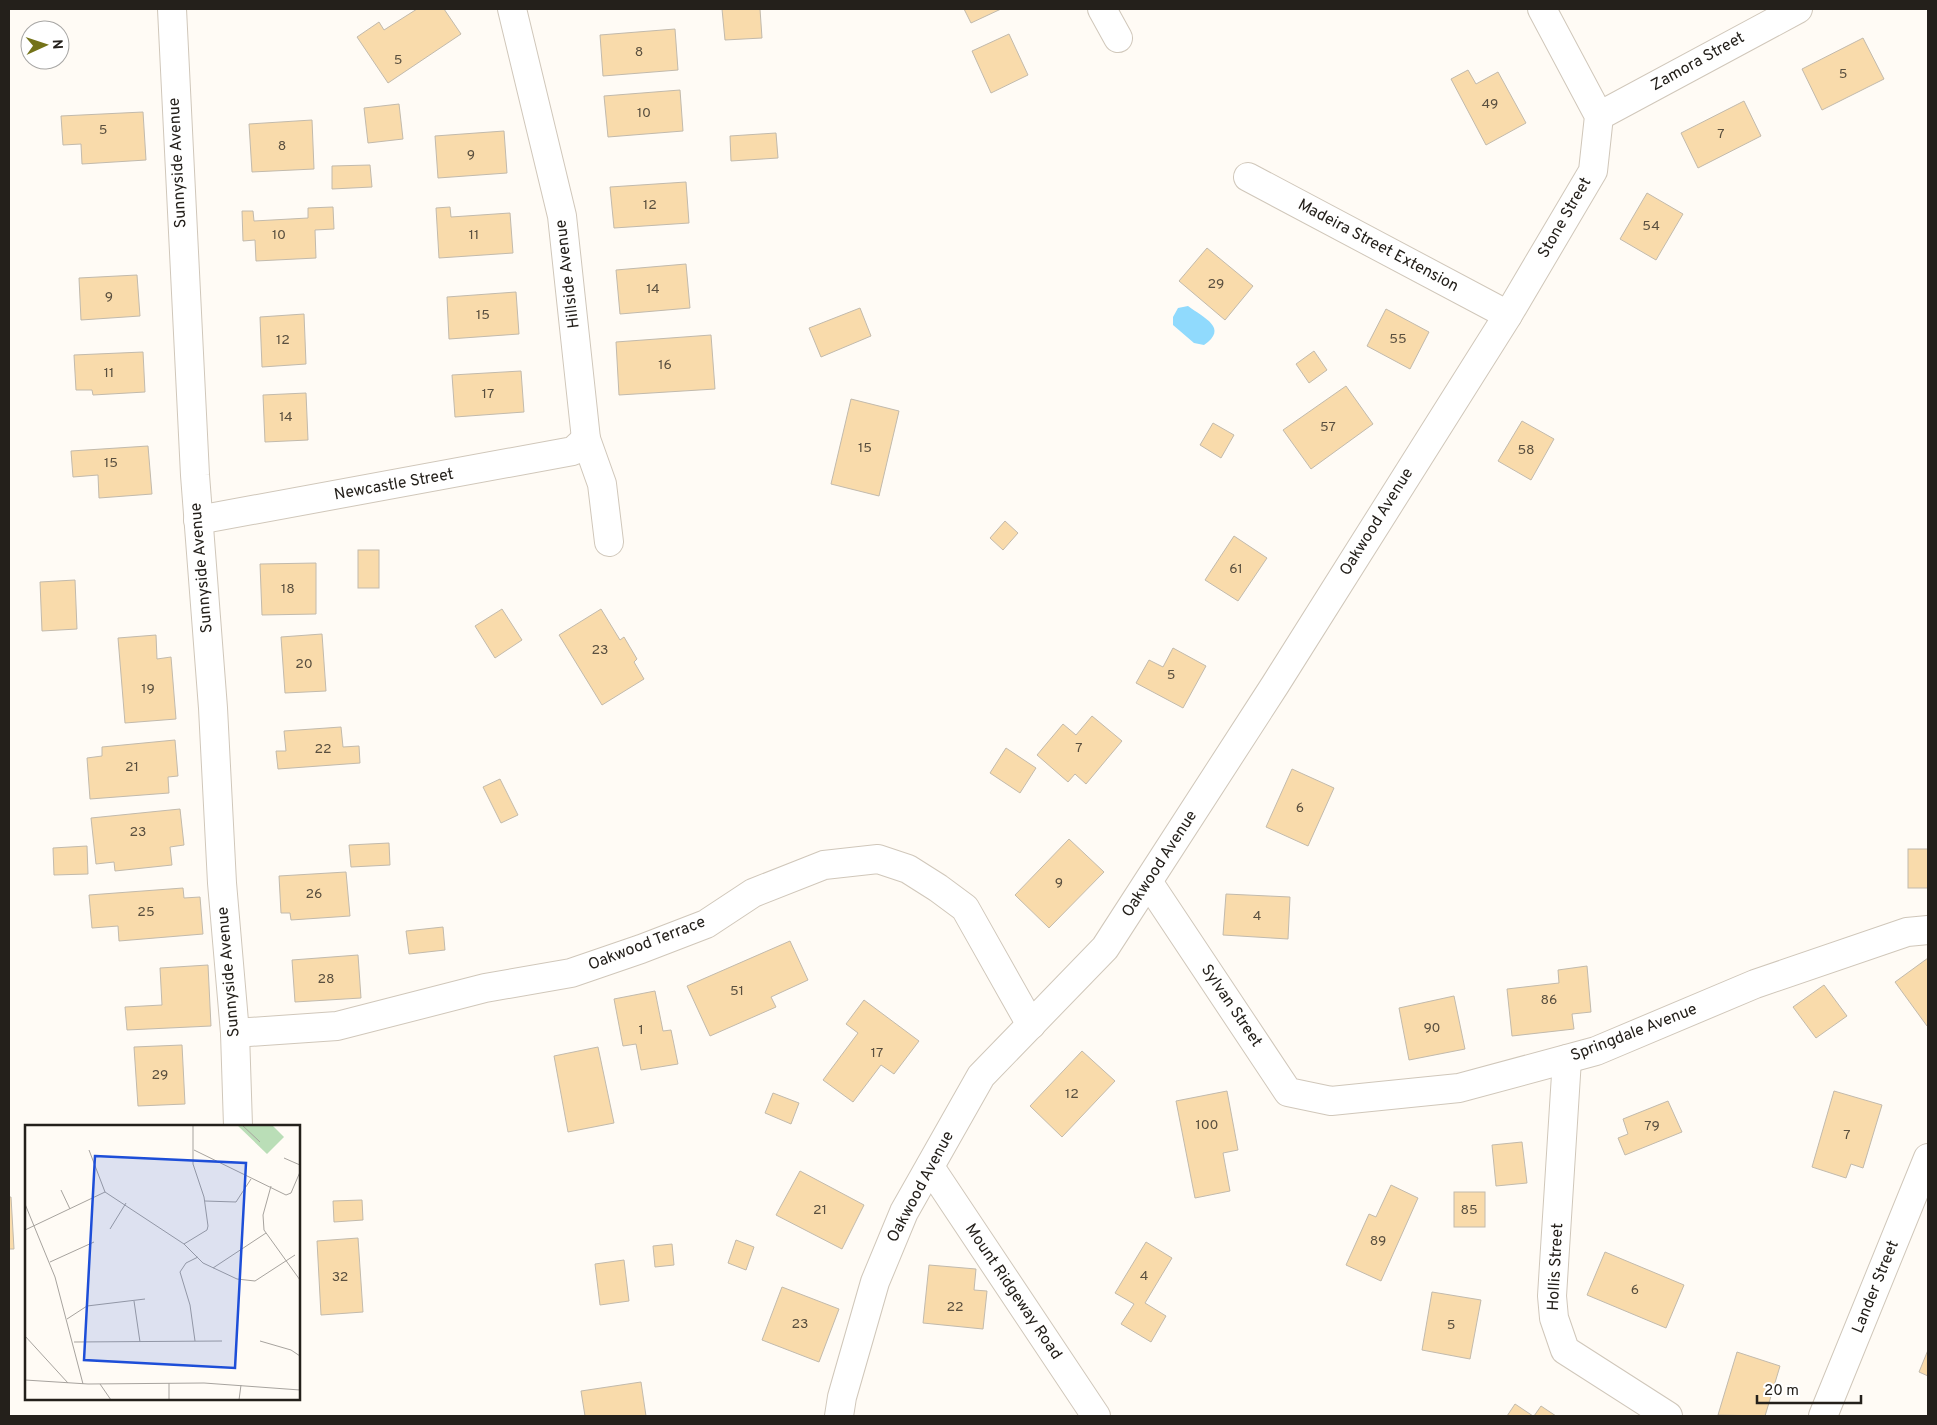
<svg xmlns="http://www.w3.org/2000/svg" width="1937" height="1425" font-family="Overpass,sans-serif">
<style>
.water{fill:#90dafd}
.building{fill:#f9dbab;stroke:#c2baac}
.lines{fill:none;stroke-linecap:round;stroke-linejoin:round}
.minor-casing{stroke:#d0c7ba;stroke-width:30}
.minor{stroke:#fff;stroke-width:28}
.labels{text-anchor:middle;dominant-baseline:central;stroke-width:4.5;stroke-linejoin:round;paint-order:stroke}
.number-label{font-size:14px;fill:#594f3f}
.street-label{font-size:16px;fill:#24201b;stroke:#fff}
.inset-road{fill:none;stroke:#a7a39e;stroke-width:1}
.view{fill:#1d4ed8;fill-opacity:0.15;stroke:#1d4ed8;stroke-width:2.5}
.inset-edge{fill:none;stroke:#24201b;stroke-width:2.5}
</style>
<rect width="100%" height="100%" fill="#fffbf5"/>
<path class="water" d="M 1188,306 C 1204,318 1229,328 1204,345 L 1194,343 L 1173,325 L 1173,317 L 1178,308 Z"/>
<g class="building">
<polygon points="417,9 444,9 461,34 388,83 357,37 379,22 384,30"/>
<polygon points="722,9 760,9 762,38 725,40"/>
<polygon points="964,9 1001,9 971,23"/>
<polygon points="675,29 678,70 603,76 600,35"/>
<polygon points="1009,34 1028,75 991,93 972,51"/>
<polygon points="1863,38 1884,79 1822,110 1802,69"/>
<polygon points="1468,70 1476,84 1498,72 1526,123 1486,145 1451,79"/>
<polygon points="680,90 683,131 608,137 604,96"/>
<polygon points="1744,101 1761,136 1698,168 1681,133"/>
<polygon points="399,104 403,139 368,143 364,108"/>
<polygon points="143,112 146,160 82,164 81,144 63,145 61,116"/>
<polygon points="312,120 314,169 252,172 249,124"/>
<polygon points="504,131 507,173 438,178 435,136"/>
<polygon points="776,133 778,158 731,161 730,136"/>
<polygon points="370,165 372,187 332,189 332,166"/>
<polygon points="686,182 689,223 614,228 610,187"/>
<polygon points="1647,193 1683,214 1656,260 1620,239"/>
<polygon points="333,207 334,229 315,230 316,258 256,261 255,240 243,241 242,211 253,211 254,221 308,218 308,208"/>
<polygon points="450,207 451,217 510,213 513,253 439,258 436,208"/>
<polygon points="1207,248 1253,286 1225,320 1179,281"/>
<polygon points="686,264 690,308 620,314 616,270"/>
<polygon points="137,275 140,316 81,320 79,278"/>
<polygon points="516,292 519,334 449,339 447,297"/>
<polygon points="860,308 871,336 821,357 809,328"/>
<polygon points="1386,309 1429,332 1410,369 1367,346"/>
<polygon points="304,314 306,364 262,367 260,317"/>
<polygon points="711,335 715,389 619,395 616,342"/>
<polygon points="1314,351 1327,370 1309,383 1296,364"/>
<polygon points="143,352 145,392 93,395 92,390 76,390 74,355"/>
<polygon points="521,371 524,412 455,417 452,375"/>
<polygon points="1346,386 1373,424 1311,469 1283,430"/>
<polygon points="306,393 308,440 265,442 263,395"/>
<polygon points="851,399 899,411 879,496 831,484"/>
<polygon points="1522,421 1554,439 1531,480 1498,461"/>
<polygon points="1213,423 1234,435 1221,458 1200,445"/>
<polygon points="148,446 152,494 99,498 98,475 73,477 71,451"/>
<polygon points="1005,521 1018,533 1003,550 990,538"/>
<polygon points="1234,536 1267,558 1238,601 1205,580"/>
<rect x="358" y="550" width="21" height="38"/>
<polygon points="316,563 316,614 262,615 260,564"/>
<polygon points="75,580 77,629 42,631 40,582"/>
<polygon points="502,609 522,640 495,658 475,626"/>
<polygon points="601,609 620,640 624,637 637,659 634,662 644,679 602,705 559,635"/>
<polygon points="322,634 326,691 285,693 281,637"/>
<polygon points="156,635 157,659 171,657 176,719 125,723 118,638"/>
<polygon points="1173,648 1206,666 1183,708 1136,683 1149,660 1163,667"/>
<polygon points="1092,716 1122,741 1086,784 1075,774 1068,782 1037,755 1063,724 1076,735"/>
<polygon points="341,727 343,747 359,746 360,763 278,769 276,751 286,751 284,731"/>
<polygon points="175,740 178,776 168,777 169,793 90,799 87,758 102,756 102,747"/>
<polygon points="1006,748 1036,768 1020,793 990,773"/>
<polygon points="1292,769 1334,788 1308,846 1266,827"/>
<polygon points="500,779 518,815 501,823 483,787"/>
<polygon points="180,809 184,845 170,847 172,865 115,871 114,862 96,864 91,818"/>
<polygon points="1069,839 1104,872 1049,928 1015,895"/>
<polygon points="389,843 390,865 351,867 349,845"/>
<polygon points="87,846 88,874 54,875 53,848"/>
<rect x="1908" y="849" width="20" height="39"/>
<polygon points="346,872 350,916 291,920 290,913 281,913 279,876"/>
<polygon points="183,888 184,898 200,897 203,934 119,941 118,926 92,928 89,895"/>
<polygon points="1226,894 1290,897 1288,939 1223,935"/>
<polygon points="443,927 445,950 409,954 406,931"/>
<polygon points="790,941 808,980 771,997 776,1007 710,1036 687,986"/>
<polygon points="358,955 361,998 295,1002 292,960"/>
<polygon points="1928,958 1928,1025 1927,1026 1895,982"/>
<polygon points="208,965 211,1026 127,1030 125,1007 162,1005 160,968"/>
<polygon points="1587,966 1591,1012 1572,1014 1574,1029 1512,1036 1507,989 1559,983 1558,970"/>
<polygon points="1824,985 1847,1016 1816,1038 1793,1007"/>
<polygon points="655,991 663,1031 671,1030 678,1064 641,1070 636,1044 623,1046 614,999"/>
<polygon points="1454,996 1465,1049 1409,1060 1399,1008"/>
<polygon points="864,1000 919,1041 894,1074 881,1065 853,1102 823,1080 858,1033 846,1024"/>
<polygon points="182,1045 185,1104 138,1106 134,1047"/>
<polygon points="598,1047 614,1123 568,1132 554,1056"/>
<polygon points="1082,1051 1115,1081 1062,1137 1030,1106"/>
<polygon points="1227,1091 1238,1150 1223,1153 1230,1191 1195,1198 1176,1101"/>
<polygon points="1834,1091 1882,1105 1863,1168 1851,1164 1846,1178 1812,1167"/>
<polygon points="773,1093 799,1103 791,1124 765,1113"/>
<polygon points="1668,1101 1682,1132 1625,1155 1618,1138 1628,1134 1623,1119"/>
<polygon points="1522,1142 1527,1183 1496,1186 1492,1145"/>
<polygon points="800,1171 864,1205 842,1249 776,1215"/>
<polygon points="1391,1185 1418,1198 1381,1281 1346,1265 1369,1214 1376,1217"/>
<rect x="1454" y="1192" width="31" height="35"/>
<polygon points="9,1197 11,1197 14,1249 9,1249"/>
<polygon points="362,1200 363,1220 334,1222 333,1201"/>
<polygon points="358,1238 363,1312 321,1315 317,1241"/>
<polygon points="736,1240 754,1247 746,1270 728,1263"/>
<polygon points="1146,1242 1172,1258 1145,1303 1166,1316 1151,1342 1121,1324 1134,1304 1115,1293"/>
<polygon points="672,1244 674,1265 655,1267 653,1246"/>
<polygon points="1605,1252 1684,1285 1666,1328 1587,1295"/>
<polygon points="624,1260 629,1301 600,1305 595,1264"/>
<polygon points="929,1265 976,1269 974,1290 987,1291 983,1329 923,1323"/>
<polygon points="782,1287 839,1309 819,1362 762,1340"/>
<polygon points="1432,1292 1481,1300 1470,1359 1422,1350"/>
<polygon points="1928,1350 1928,1376 1919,1372"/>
<polygon points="1737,1352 1780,1366 1765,1416 1718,1415"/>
<polygon points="641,1382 646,1416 585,1416 581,1391"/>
<polygon points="1515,1404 1533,1416 1507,1416"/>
<polygon points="1541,1406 1556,1416 1534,1416"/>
</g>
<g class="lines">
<defs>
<g id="minor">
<polyline points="172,9 195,475 213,708 222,883 235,1033 238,1126"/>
<polyline points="512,9 562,216 586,439 602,484 609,542"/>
<polyline points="1102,9 1118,38"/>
<polyline points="1599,116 1798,9"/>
<polyline points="1248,177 1508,315"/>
<polyline points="198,520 573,451 586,439"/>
<polyline points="1149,883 1288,1092 1331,1101 1459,1088 1596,1051 1755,984 1907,932 1928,930"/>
<polyline points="235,1033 337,1026 485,988 571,973 641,949 706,924 753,893 824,865 878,859 908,869 938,888 965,908 1031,1025"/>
<polyline points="1567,1059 1552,1296 1554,1318 1565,1350 1668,1416"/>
<polyline points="930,1167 1096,1416"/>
<polyline points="839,1416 842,1397 875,1282 904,1212 981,1076 1105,948 1275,685 1508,315 1593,171 1599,116 1542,9"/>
<polyline points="1823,1416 1928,1158"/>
</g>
</defs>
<use href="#minor" class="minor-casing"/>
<use href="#minor" class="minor"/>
</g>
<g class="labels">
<g class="number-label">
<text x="639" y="52">8</text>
<text x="398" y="60">5</text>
<text x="1843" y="74">5</text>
<text x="1490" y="104">49</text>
<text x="644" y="113">10</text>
<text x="103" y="130">5</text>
<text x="1721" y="134">7</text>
<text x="282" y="146">8</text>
<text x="471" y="155">9</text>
<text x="650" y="205">12</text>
<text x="1651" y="226">54</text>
<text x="279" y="235">10</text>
<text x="474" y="235">11</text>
<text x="1216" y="284">29</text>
<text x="653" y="289">14</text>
<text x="109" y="297">9</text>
<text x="483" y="315">15</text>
<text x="1398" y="339">55</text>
<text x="283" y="340">12</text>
<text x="665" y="365">16</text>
<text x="109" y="373">11</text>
<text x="488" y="394">17</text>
<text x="286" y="417">14</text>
<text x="1328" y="427">57</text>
<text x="865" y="448">15</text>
<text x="1526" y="450">58</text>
<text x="111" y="463">15</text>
<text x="1236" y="569">61</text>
<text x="288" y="589">18</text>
<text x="600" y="650">23</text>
<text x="304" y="664">20</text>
<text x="1171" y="675">5</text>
<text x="148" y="689">19</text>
<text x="1079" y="748">7</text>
<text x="323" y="749">22</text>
<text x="132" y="767">21</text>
<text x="1300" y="808">6</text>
<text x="138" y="832">23</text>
<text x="1059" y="883">9</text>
<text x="314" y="894">26</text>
<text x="146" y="912">25</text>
<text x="1257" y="916">4</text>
<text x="326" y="979">28</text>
<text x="737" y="991">51</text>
<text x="1549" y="1000">86</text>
<text x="1432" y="1028">90</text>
<text x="641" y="1030">1</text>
<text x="877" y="1053">17</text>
<text x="160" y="1075">29</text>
<text x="1072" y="1094">12</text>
<text x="1207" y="1125">100</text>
<text x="1652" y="1126">79</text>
<text x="1847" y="1135">7</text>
<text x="820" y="1210">21</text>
<text x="1469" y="1210">85</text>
<text x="1378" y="1241">89</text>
<text x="1144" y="1276">4</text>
<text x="340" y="1277">32</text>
<text x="1635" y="1290">6</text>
<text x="955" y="1307">22</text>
<text x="800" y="1324">23</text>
<text x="1451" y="1325">5</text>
</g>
<g class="street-label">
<text transform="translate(1698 62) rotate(-29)">Zamora Street</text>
<text transform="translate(178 163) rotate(-93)">Sunnyside Avenue</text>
<text transform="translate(1565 218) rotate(-60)">Stone Street</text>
<text transform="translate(1378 246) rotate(28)">Madeira Street Extension</text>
<text transform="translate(568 274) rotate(-97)">Hillside Avenue</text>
<text transform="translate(394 485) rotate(-10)">Newcastle Street</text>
<text transform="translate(1377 522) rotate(-58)">Oakwood Avenue</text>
<text transform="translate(202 568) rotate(-95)">Sunnyside Avenue</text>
<text transform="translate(1160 864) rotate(-57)">Oakwood Avenue</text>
<text transform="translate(647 944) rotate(-21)">Oakwood Terrace</text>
<text transform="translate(229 972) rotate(-95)">Sunnyside Avenue</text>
<text transform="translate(1231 1006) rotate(56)">Sylvan Street</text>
<text transform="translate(1634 1033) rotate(-21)">Springdale Avenue</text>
<text transform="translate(921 1187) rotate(-62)">Oakwood Avenue</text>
<text transform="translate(1556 1267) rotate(-87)">Hollis Street</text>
<text transform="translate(1876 1287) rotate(-68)">Lander Street</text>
<text transform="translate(1013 1292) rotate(56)">Mount Ridgeway Road</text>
</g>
</g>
<g transform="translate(25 1125)">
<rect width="275" height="275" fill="#fffbf5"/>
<path d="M 212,0 L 247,0 L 259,12 L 242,29 Z" fill="#badeb7"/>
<path class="inset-road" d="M 217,0 L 235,17M 64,25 L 80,67M 169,25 L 261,70 L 266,68 L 275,47M 259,33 L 275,40M 246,61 L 238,90 L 239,105 L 275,155M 36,65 L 45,84M 180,76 L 211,77 L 226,54M 0,79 L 30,152 L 58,259M 85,104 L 101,78M 0,105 L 80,67 L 159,119 L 178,138 L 212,154 L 230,156 L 270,130M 159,119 L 182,105 L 183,101 L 179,72 L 168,39 L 168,0M 25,137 L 69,117M 188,143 L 241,108M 109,176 L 115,217M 42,194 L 62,181 L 120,174M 0,211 L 43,258M 170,216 L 165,180 L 155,147 L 161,138 L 173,132M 235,216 L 266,225 L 275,231M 49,217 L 197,216M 0,255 L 63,259 L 179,258 L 275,265M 144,258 L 144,275M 75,259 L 86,275M 214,275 L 216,260"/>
<path class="view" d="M 70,31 L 221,38 L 210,243 L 59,235 Z"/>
<rect width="275" height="275" class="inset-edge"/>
</g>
<rect width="1937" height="1425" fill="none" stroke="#24201b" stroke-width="20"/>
<g transform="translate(45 45) rotate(87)"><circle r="24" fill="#ffffff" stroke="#a7a6a4"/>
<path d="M0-4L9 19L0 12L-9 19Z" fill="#747318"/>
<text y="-8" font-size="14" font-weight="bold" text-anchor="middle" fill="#24201b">N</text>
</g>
<path d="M1757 1395v8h104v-8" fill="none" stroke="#24201b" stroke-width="2.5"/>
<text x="1764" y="1395" font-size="15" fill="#24201b" stroke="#ffffff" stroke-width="4" paint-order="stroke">20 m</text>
</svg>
